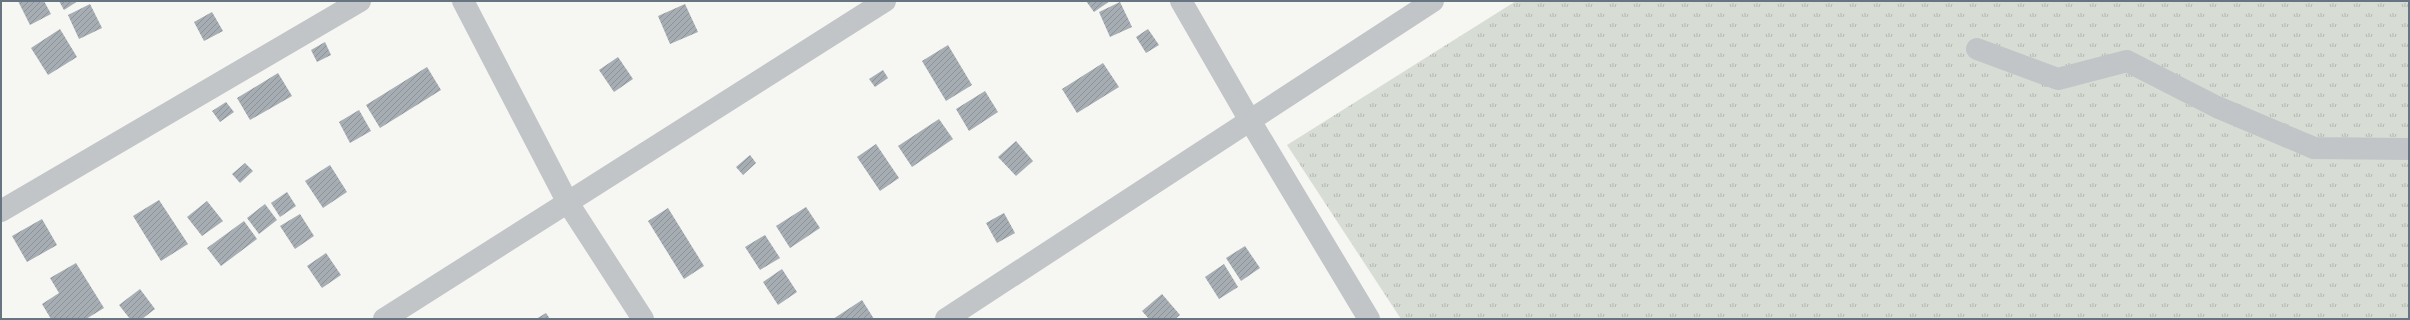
<svg xmlns="http://www.w3.org/2000/svg" width="2410" height="320" font-family="'PT Sans',sans-serif">
<style>
.grass{fill:url(#grass-tufts)}
.building{fill:url(#building-hatch)}
.lines{fill:none;stroke-linecap:round;stroke-linejoin:round}
.street{stroke:#c1c5c8;stroke-width:22}
</style>
<defs>
<pattern id="grass-tufts" width="24" height="20" patternUnits="userSpaceOnUse"><rect width="24" height="20" fill="#d7ddd4"/><path d="M3 7l-1-3M5 7V3M7 7l1-3M15 17l-1-3M17 17v-4M19 17l1-3" fill="none" stroke="#b2b8b1"/></pattern>
<pattern id="building-hatch" width="6" height="6" patternUnits="userSpaceOnUse"><rect width="6" height="6" fill="#a7aeb3"/><path d="M-1 1l2-2M0 6l6-6M5 7l2-2" fill="none" stroke="#8c9297"/></pattern>
</defs>
<rect width="100%" height="100%" fill="#f6f6f3"/>
<polygon class="grass" points="1516,1 2409,1 2409,319 1401,319 1287,145"/>
<g class="building">
<polygon points="18,1 44,1 51,14 30,25"/>
<polygon points="59,1 78,1 64,10"/>
<polygon points="1086,1 1110,1 1094,12"/>
<polygon points="1120,2 1132,27 1110,37 1099,12"/>
<polygon points="90,4 102,28 79,39 68,15"/>
<polygon points="685,4 698,32 670,44 658,16"/>
<polygon points="212,12 223,31 204,41 194,22"/>
<polygon points="60,29 77,57 48,75 31,48"/>
<polygon points="1148,29 1159,45 1146,53 1136,37"/>
<polygon points="325,42 331,55 317,62 311,50"/>
<polygon points="948,45 972,85 946,101 922,61"/>
<polygon points="618,57 633,79 614,92 599,70"/>
<polygon points="1103,63 1119,87 1077,113 1062,89"/>
<polygon points="427,67 441,90 380,128 366,105"/>
<polygon points="883,70 888,78 875,87 869,79"/>
<polygon points="278,73 292,96 250,120 237,98"/>
<polygon points="985,91 998,112 969,131 956,109"/>
<polygon points="226,102 234,112 220,122 212,111"/>
<polygon points="359,110 371,131 350,143 339,122"/>
<polygon points="939,119 953,139 912,167 898,146"/>
<polygon points="1016,141 1033,161 1016,176 998,157"/>
<polygon points="876,144 899,178 880,191 857,157"/>
<polygon points="750,155 756,163 743,175 736,167"/>
<polygon points="245,163 253,171 240,183 232,174"/>
<polygon points="330,165 347,192 323,208 305,181"/>
<polygon points="287,192 296,206 280,217 271,203"/>
<polygon points="159,200 188,244 161,261 133,216"/>
<polygon points="207,201 223,221 202,236 187,217"/>
<polygon points="265,204 277,220 259,234 247,218"/>
<polygon points="806,207 820,228 790,248 776,226"/>
<polygon points="668,208 704,266 684,279 648,221"/>
<polygon points="1004,213 1015,233 997,243 986,223"/>
<polygon points="300,214 314,236 295,249 280,226"/>
<polygon points="42,219 57,245 27,262 12,236"/>
<polygon points="244,221 257,239 221,266 207,248"/>
<polygon points="765,235 780,258 760,270 745,247"/>
<polygon points="1245,246 1260,268 1241,281 1226,258"/>
<polygon points="326,253 341,275 322,288 307,266"/>
<polygon points="76,263 104,308 86,319 51,319 42,304 59,293 50,278"/>
<polygon points="1224,264 1238,287 1219,299 1205,277"/>
<polygon points="782,269 797,292 778,305 763,282"/>
<polygon points="140,289 155,309 142,319 130,319 119,305"/>
<polygon points="1162,294 1180,315 1175,319 1149,319 1142,311"/>
<polygon points="862,300 874,319 833,319"/>
<polygon points="546,313 550,319 536,319"/>
</g>
<g class="lines">
<g class="street">
<polyline points="463,1 568,203 643,319"/>
<polyline points="1181,1 1249,119 1369,319"/>
<polyline points="1977,49 2058,79 2127,61 2217,107 2314,148 2409,149"/>
<polyline points="1,211 360,1"/>
<polyline points="384,319 885,1"/>
<polyline points="946,319 1433,1"/>
</g>
</g>
<rect width="2410" height="320" fill="none" stroke="#677582" stroke-width="4"/>
</svg>
